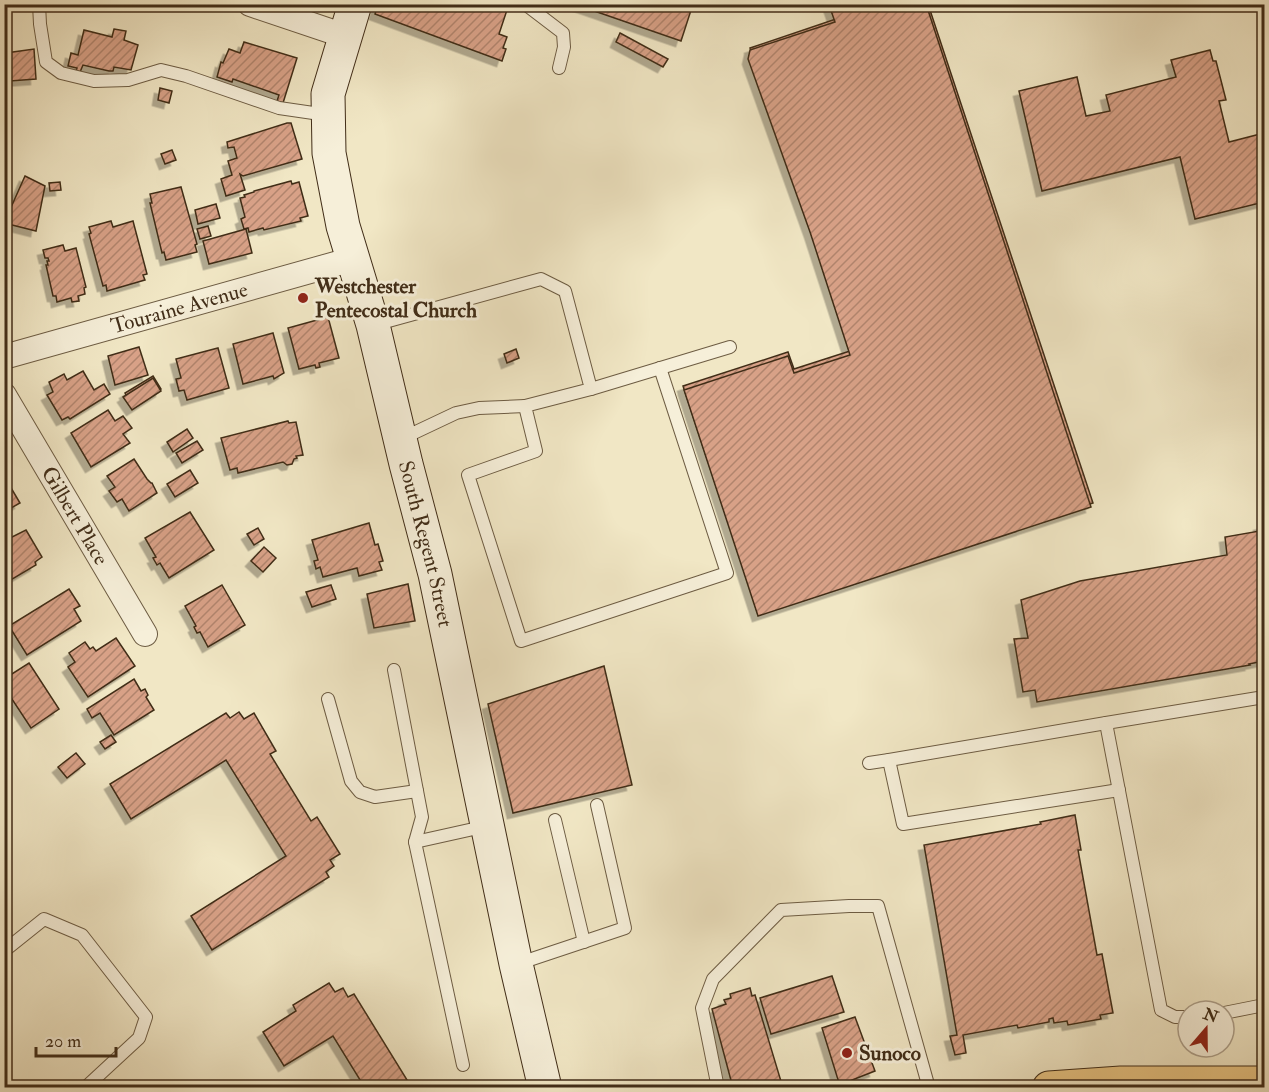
<svg xmlns="http://www.w3.org/2000/svg" width="1269" height="1092" font-family="'IM FELL Double Pica',serif">
<style>
.building{fill:url(#building-hatch);stroke:#412d18;stroke-width:1.5;filter:url(#shadow)}
.lines{fill:none;stroke-linecap:round;stroke-linejoin:round}
.lane-casing{stroke:#6d5c43;stroke-width:14}
.street-casing{stroke:#6d5c43;stroke-width:26}
.secondary-casing{stroke:#412d18;stroke-width:35}
.primary-casing{stroke:#412d18;stroke-width:35}
.lane{stroke:#f6efd9;stroke-width:12}
.street{stroke:#f6efd9;stroke-width:24}
.secondary{stroke:#f6efd9;stroke-width:33}
.primary{stroke:#e8c482;stroke-width:33}
.poi-dot{fill:#8f2418;stroke:#f6efd9;stroke-width:2}
.labels{text-anchor:middle;dominant-baseline:central;stroke-width:6;stroke-linejoin:round;paint-order:stroke}
.poi-label{font-size:21px;font-weight:bold;fill:#412d18;stroke:#f6efd9;text-anchor:start}
.street-label{font-size:21px;fill:#412d18;stroke:#f6efd9}
</style>
<defs>
<pattern id="building-hatch" width="6" height="6" patternUnits="userSpaceOnUse" patternTransform="scale(1.5)"><rect width="6" height="6" fill="#d8a187"/><path d="M-1 1l2-2M0 6l6-6M5 7l2-2" fill="none" stroke="#b1846d"/></pattern>
<filter id="shadow"><feDropShadow dx="-5.5" dy="5.5" stdDeviation="0" flood-color="#0004"/></filter>
</defs>
<rect width="100%" height="100%" fill="#f1e7c5"/>
<filter id="stains"><feTurbulence type="fractalNoise" baseFrequency=".00333" numOctaves="4"/><feColorMatrix values="0 0 0 0 .2 0 0 0 0 .09 0 0 0 0 .02 0 0 0 .5 -.17"/></filter>
<radialGradient id="worn" r=".72"><stop offset=".6" stop-color="#630" stop-opacity="0"/><stop offset="1" stop-color="#630" stop-opacity=".3"/></radialGradient>
<g class="building">
<polygon points="4,4 13,4 4,29"/>
<polygon points="378,4 493,4 507,10 499,34 507,37 503,48 506,49 502,61 375,14"/>
<polygon points="574,4 693,4 681,41"/>
<polygon points="832,4 928,4 1093,503 758,613 683,386 788,352 794,369 850,351 750,48 836,19"/>
<polygon points="832,4 926,4 1091,507 758,616 684,390 788,356 794,373 850,355 810,232 748,59 750,50 835,22 829,5"/>
<polygon points="114,29 126,31 124,40 138,45 131,70 114,67 113,71 109,71 83,65 80,72 76,71 77,68 68,66 71,53 78,55 84,30 112,37"/>
<polygon points="620,33 668,59 663,67 616,42"/>
<polygon points="244,42 297,58 283,103 277,101 279,95 233,79 232,82 217,77 221,62 223,63 229,49 240,53"/>
<polygon points="34,49 36,79 10,81 10,74 8,74 6,53"/>
<polygon points="1210,50 1213,61 1216,61 1226,100 1219,101 1229,142 1264,133 1264,202 1195,219 1180,157 1042,191 1019,91 1077,77 1086,116 1110,111 1106,95 1176,77 1171,60"/>
<polygon points="160,88 172,91 169,103 158,100"/>
<polygon points="287,123 291,123 302,159 243,176 240,174 245,190 226,196 221,179 232,175 228,161 237,158 234,147 228,148 227,142"/>
<polygon points="172,150 176,160 165,164 161,154"/>
<polygon points="25,176 45,186 36,231 4,223"/>
<polygon points="291,181 292,184 299,182 308,216 300,218 301,221 264,230 263,228 249,232 248,228 244,229 241,219 245,217 240,198 245,197 244,195 254,192 254,191"/>
<polygon points="60,182 61,190 50,191 49,183"/>
<polygon points="181,187 197,244 195,245 197,252 166,260 164,252 162,253 150,203 152,203 150,194"/>
<polygon points="216,204 220,218 198,224 195,210"/>
<polygon points="111,221 113,227 133,221 147,274 143,275 145,280 107,291 106,285 103,286 89,234 91,233 89,227"/>
<polygon points="208,226 211,236 200,239 197,229"/>
<polygon points="246,229 252,253 209,264 203,241"/>
<polygon points="63,245 65,251 76,248 86,287 84,288 85,294 78,296 79,301 72,302 71,298 57,302 56,296 53,296 46,265 48,265 47,261 49,261 48,258 45,258 43,250"/>
<polygon points="328,317 339,358 319,363 320,367 316,368 315,365 299,369 288,328"/>
<polygon points="273,333 284,373 274,379 273,376 243,384 233,344"/>
<polygon points="139,347 148,375 115,385 108,356"/>
<polygon points="218,348 229,388 187,400 184,390 179,391 176,379 181,378 176,359"/>
<polygon points="516,349 519,358 507,363 504,354"/>
<polygon points="83,371 94,390 104,384 110,394 70,419 68,417 62,420 47,395 53,392 49,382 64,374 67,380"/>
<polygon points="153,376 161,389 133,407 125,393"/>
<polygon points="153,378 161,391 132,410 123,397"/>
<polygon points="108,410 115,421 123,416 132,428 123,434 130,443 91,467 71,433"/>
<polygon points="288,421 289,423 296,422 303,455 296,456 297,458 294,459 292,464 287,465 283,462 238,473 237,468 230,470 221,438"/>
<polygon points="187,429 193,438 173,452 167,442"/>
<polygon points="197,441 203,450 182,463 176,453"/>
<polygon points="134,459 147,479 151,483 152,483 157,493 129,511 122,499 117,502 109,491 115,487 107,476"/>
<polygon points="190,470 198,483 175,497 167,484"/>
<polygon points="4,476 20,503 4,512"/>
<polygon points="190,512 214,550 169,578 160,563 157,565 153,558 156,557 145,538"/>
<polygon points="369,523 375,545 378,544 383,561 379,562 382,570 359,576 357,568 323,577 320,567 316,569 314,561 318,560 312,540"/>
<polygon points="1264,524 1264,661 1249,664 1250,665 1037,702 1035,690 1023,692 1014,639 1028,638 1021,600 1080,581 1227,555 1225,537 1260,531 1259,525"/>
<polygon points="258,528 264,539 254,545 247,534"/>
<polygon points="26,530 42,557 35,562 36,565 4,584 4,541"/>
<polygon points="264,547 276,558 263,572 251,561"/>
<polygon points="408,584 415,621 374,628 367,594"/>
<polygon points="222,585 245,625 208,647 200,632 197,633 194,627 196,626 185,606"/>
<polygon points="331,585 336,599 312,607 306,592"/>
<polygon points="69,589 80,606 74,609 81,621 27,655 9,626"/>
<polygon points="116,638 135,666 88,697 68,667 75,662 69,653 85,642 90,649 93,647 96,651"/>
<polygon points="29,663 59,709 31,728 4,687 4,679"/>
<polygon points="604,666 632,785 513,813 488,704"/>
<polygon points="134,679 141,691 145,689 148,695 146,697 154,710 114,735 100,713 92,718 87,709"/>
<polygon points="239,712 244,719 254,713 276,751 270,754 311,821 317,817 340,854 330,860 334,866 326,872 329,877 212,950 191,916 286,856 226,760 131,819 110,784 226,713 230,718"/>
<polygon points="111,735 116,742 105,749 100,742"/>
<polygon points="76,753 85,764 67,778 58,767"/>
<polygon points="1075,815 1081,850 1078,850 1097,955 1102,954 1113,1013 1100,1015 1101,1019 1068,1025 1067,1021 1054,1023 1053,1018 1049,1019 1049,1022 1018,1028 1017,1025 963,1035 966,1053 955,1055 950,1036 957,1035 924,845 1041,824 1040,822"/>
<polygon points="832,976 844,1012 771,1034 760,998"/>
<polygon points="329,983 335,992 343,988 348,997 354,994 412,1088 365,1088 333,1036 284,1066 263,1032 296,1011 293,1005"/>
<polygon points="750,988 752,996 755,995 783,1088 733,1088 712,1009 726,1004 724,1000 731,998 730,994"/>
<polygon points="855,1017 875,1071 842,1084 839,1083 822,1028"/>
</g>
<g class="lines">
<defs>
<g id="lane">
<polyline points="39,4 40,24 46,62 61,73 94,81 128,80 161,70 186,76 279,108 327,115"/>
<polyline points="525,4 563,33 564,47 559,68"/>
<polyline points="374,325 541,279 565,291 591,389 525,406 536,451 468,475 521,641 727,573 660,368"/>
<polyline points="591,389 730,347"/>
<polyline points="401,439 456,413 479,408 525,406"/>
<polyline points="394,670 422,817 415,842 463,1065"/>
<polyline points="328,699 351,781 360,792 375,797 417,791"/>
<polyline points="1106,723 889,760 903,824 1119,790"/>
<polyline points="869,763 889,760"/>
<polyline points="555,820 584,942"/>
<polyline points="415,842 487,826"/>
<polyline points="4,951 44,919 82,935 146,1017 139,1038 85,1088"/>
<polyline points="517,964 625,928 597,805"/>
<polyline points="1224,1013 1264,1005"/>
<polyline points="1188,1017 1175,1017 1161,1010 1106,723 1264,697"/>
<polyline points="718,1088 702,1008 713,979 781,910 849,906 878,906 929,1088"/>
</g>
<g id="street">
<polyline points="250,4 345,36"/>
<path id="s1" d="M 4,357 L 353,259"/>
<path id="s2" d="M 4,395 L 145,634"/>
</g>
<g id="secondary">
<path id="s3" d="M 355,4 L 328,94 L 329,153 L 343,226 L 373,325 L 406,464 L 435,574 L 516,964 L 545,1088"/>
</g>
<polyline id="primary" points="1049,1088 1121,1083 1264,1083"/>
</defs>
<use href="#lane" class="lane-casing"/>
<use href="#street" class="street-casing"/>
<use href="#secondary" class="secondary-casing"/>
<use href="#primary" class="primary-casing"/>
<use href="#lane" class="lane"/>
<use href="#street" class="street"/>
<use href="#secondary" class="secondary"/>
<use href="#primary" class="primary"/>
</g>
<g class="poi-dot">
<circle cx="303" cy="298" r="6"/>
<circle cx="847" cy="1053" r="6"/>
</g>
<g class="labels">
<g class="poi-label">
<text x="315" y="286">Westchester<tspan x="315" dy="24">Pentecostal Church</tspan></text>
<text x="859" y="1053">Sunoco</text>
</g>
<g class="street-label">
<text stroke="none"><textPath href="#s1" startOffset="182">Touraine Avenue</textPath></text>
<text stroke="none"><textPath href="#s2" startOffset="140">Gilbert Place</textPath></text>
<text stroke="none"><textPath href="#s3" startOffset="556">South Regent Street</textPath></text>
</g>
</g>
<rect width="1269" height="1092" fill="none" stroke="#f1e7c5" stroke-width="24"/>
<rect x="6" y="6" width="1257" height="1080" fill="none" stroke="#412d18" stroke-width="3"/>
<rect x="12" y="12" width="1245" height="1068" fill="none" stroke="#412d18" stroke-width="1.5"/>
<g transform="translate(1206 1029) rotate(20)"><circle r="28" fill="#f6efd9" stroke="#aea18c" stroke-width="1.5"/>
<path d="M0-4.5L10 22L0 15L-10 22Z" fill="#8f2418"/>
<text y="-9" font-size="16" font-weight="bold" text-anchor="middle" fill="#412d18">N</text>
</g>
<path d="M36 1047v9h80v-9" fill="none" stroke="#412d18" stroke-width="3"/>
<text x="45" y="1047" font-size="18" fill="#412d18" stroke="#f6efd9" stroke-width="4.5" paint-order="stroke">20 m</text>
<rect width="100%" height="100%" filter="url(#stains)"/>
<rect width="100%" height="100%" fill="url(#worn)"/>
</svg>
